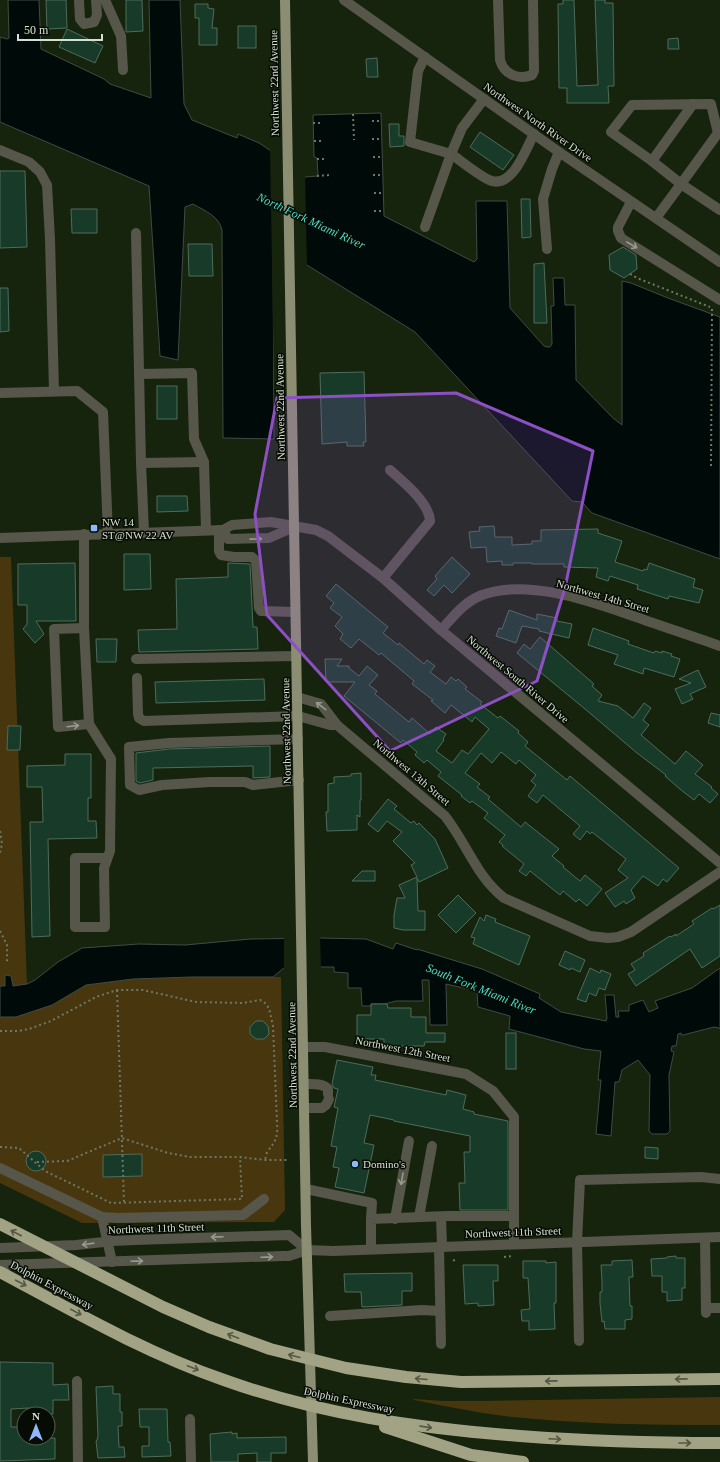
<svg xmlns="http://www.w3.org/2000/svg" width="720" height="1462" font-family="'Times New Roman',serif">
<style>
.green{fill:#48370e}
.water{fill:#000b09;stroke:#404b45}
.pier{fill:#16240d}
.building{fill:#183b29;stroke:#4e6c5b}
.lines{fill:none;stroke-linecap:round;stroke-linejoin:round}
.path{stroke:#6d7966;stroke-width:2;stroke-dasharray:2 3;stroke-linecap:butt}
.minor{stroke:#56564a;stroke-width:10}
.major{stroke:#8c8e74;stroke-width:10}
.highway{stroke:#a2a384;stroke-width:12}
.oneway{stroke:#969b8e}
.oneway2{stroke:#545744}
.marked{fill:#8d50c3;fill-opacity:0.2;stroke:#8d50c3;stroke-width:3;stroke-linejoin:round}
.poi-dot{fill:#8db9fc;stroke:#060b03;stroke-width:1.5}
.labels{text-anchor:middle;dominant-baseline:central;stroke-width:3;stroke-linejoin:round;paint-order:stroke}
.street-label{font-size:11px;fill:#d6e0d2;stroke:#060b03}
.poi-label{font-size:11px;fill:#d6e0d2;stroke:#060b03;text-anchor:start}
.water-label{font-size:12px;font-style:italic;fill:#4adece;stroke:#060b03}
</style>
<rect width="100%" height="100%" fill="#16240d"/>
<g class="green">
<polygon points="0,557 11,557 27,984 13,986 11,976 5,975 5,986 0,986"/>
<polygon points="191,977 281,977 285,1210 274,1222 82,1223 0,1183 0,1017 52,1005 86,985 133,979"/>
<path d="M 720,1397 L 720,1425 C 648,1425 576,1424 504,1416 C 474,1412 444,1406 414,1400 L 414,1399 L 443,1401 L 481,1401 Z"/>
</g>
<g class="water">
<path d="M 8,0 L 39,0 L 41,49 L 104,79 L 110,84 L 151,98 L 149,0 L 180,0 L 184,104 L 192,120 L 237,138 L 238,134 L 259,143 L 285,160 L 305,177 L 318,176 L 317,158 L 314,157 L 313,115 L 381,113 L 384,216 L 474,262 L 477,259 L 476,201 L 507,201 L 510,308 L 544,346 L 547,347 L 550,347 L 552,344 L 551,306 L 554,306 L 553,278 L 564,278 L 565,305 L 575,305 L 576,380 L 613,418 L 622,425 L 622,281 L 631,283 L 668,298 L 720,317 L 720,559 L 592,513 L 582,502 L 572,501 L 415,332 L 273,244 L 274,439 L 223,438 L 222,230 C 219,216 205,211 193,204 L 185,207 L 178,360 L 160,356 L 149,186 L 0,122 L 0,37 L 7,39 L 9,38 Z"/>
<polygon points="320,938 366,939 393,949 396,943 417,950 417,949 482,969 540,994 539,998 561,1012 606,1021 607,1018 605,995 614,995 616,1017 619,1017 618,1011 629,1011 629,1005 643,1000 649,1012 658,1008 655,1001 692,988 720,968 720,1029 719,1028 714,1027 683,1035 681,1035 681,1033 678,1034 676,1046 672,1046 671,1051 674,1052 669,1075 670,1131 667,1134 652,1134 649,1131 650,1075 638,1060 622,1070 619,1082 615,1082 611,1136 596,1134 601,1080 598,1080 601,1051 584,1049 509,1029 510,1016 478,1007 477,991 446,984 447,1025 430,1025 429,980 422,980 423,1001 396,1001 384,1004 371,1004 371,1006 362,1006 361,988 348,988 348,973 334,972 334,967 285,967 273,977 191,977 133,979 86,985 52,1005 16,1017 0,1017 0,986 5,986 5,975 11,976 13,986 27,984 35,980 58,962 82,948 139,944 185,945 250,939"/>
</g>
<g class="pier">
<polygon points="270,148 286,159 305,174 307,268 275,247 276,436 275,436"/>
<polygon points="284,937 320,937 321,969 284,970"/>
</g>
<g class="building">
<polygon points="46,0 66,0 67,28 47,29"/>
<polygon points="126,0 142,0 143,31 126,32"/>
<polygon points="563,0 574,0 577,86 598,85 595,0 605,0 605,3 613,3 614,86 608,86 609,103 567,103 567,88 559,88 558,4 563,4"/>
<polygon points="195,4 208,4 208,8 214,9 212,28 217,28 217,45 199,45 199,18 195,18"/>
<rect x="238" y="26" width="18" height="22"/>
<polygon points="67,29 103,46 95,63 59,47"/>
<polygon points="678,38 679,49 668,49 668,39"/>
<polygon points="377,58 378,77 367,77 366,59"/>
<polygon points="389,124 399,124 399,136 404,136 404,146 390,147"/>
<polygon points="480,132 514,155 503,170 470,147"/>
<polygon points="0,171 25,171 27,247 0,248"/>
<polygon points="521,199 530,199 531,237 522,238"/>
<polygon points="71,209 97,209 97,233 72,233"/>
<polygon points="188,244 212,244 213,276 189,276"/>
<polygon points="623,247 636,255 637,269 624,278 610,270 609,255"/>
<polygon points="544,263 547,323 534,323 534,264"/>
<polygon points="0,288 8,288 9,331 0,332"/>
<polygon points="364,372 366,442 363,442 364,446 347,446 347,442 322,444 320,373"/>
<rect x="157" y="386" width="20" height="33"/>
<polygon points="157,496 187,496 188,511 157,512"/>
<polygon points="494,526 495,537 512,537 512,545 532,544 532,541 541,541 541,530 598,529 598,533 622,541 615,562 643,571 644,569 647,570 649,563 695,579 693,587 703,590 699,603 669,596 668,599 637,589 638,585 610,576 608,581 596,577 598,568 564,567 564,564 532,564 532,563 513,563 513,565 502,565 502,561 487,562 486,547 471,548 469,532 480,531 479,527"/>
<polygon points="124,554 150,554 151,589 124,590"/>
<polygon points="452,557 470,574 452,593 444,585 434,596 427,590 437,579 435,576"/>
<polygon points="75,563 76,621 36,621 44,634 35,643 23,629 27,624 27,605 18,605 18,564"/>
<polygon points="228,563 250,564 253,627 257,627 258,649 139,652 138,630 177,629 176,579 228,577"/>
<polygon points="336,584 388,627 383,633 398,645 399,643 424,664 427,660 435,666 430,672 446,684 451,677 456,681 458,679 467,687 465,689 482,702 480,704 498,718 500,716 519,731 518,733 528,742 525,746 567,780 570,776 679,868 667,882 663,879 658,886 643,876 631,890 635,898 626,904 624,901 615,907 605,893 628,878 618,870 626,859 592,832 590,834 587,831 580,840 573,834 580,826 543,795 537,803 528,796 536,785 531,781 536,775 519,760 516,764 501,752 492,763 481,753 465,773 480,784 477,787 490,797 488,799 521,827 525,822 559,849 552,856 564,866 563,867 580,881 585,875 602,889 587,906 579,899 576,902 563,891 560,895 530,871 526,876 519,871 524,864 502,846 503,845 499,842 505,835 484,818 488,813 472,801 470,803 461,796 462,795 438,776 441,772 427,760 424,763 415,755 417,752 403,740 401,743 344,696 355,682 326,682 325,659 342,659 337,666 349,666 349,668 359,676 367,666 378,675 369,685 377,691 375,694 409,722 412,718 430,734 436,727 446,734 443,739 444,740 436,751 452,763 462,750 468,754 489,729 475,717 472,722 451,705 445,713 431,701 433,700 412,684 414,681 381,653 379,655 359,639 351,648 340,639 343,634 335,626 342,617 330,608 334,603 326,596"/>
<polygon points="509,610 537,620 537,614 557,618 557,621 572,624 569,638 539,631 539,629 522,626 516,643 496,636 499,628 502,629"/>
<polygon points="593,628 629,641 628,644 654,653 655,651 662,653 662,651 672,654 671,656 680,659 674,677 644,668 643,674 614,664 618,655 588,645"/>
<polygon points="540,637 594,684 592,686 602,695 598,701 618,706 633,718 644,703 651,708 643,720 649,725 641,735 675,764 686,751 703,765 695,774 712,787 711,788 718,794 710,803 699,794 694,800 681,790 665,776 666,775 637,753 585,709 517,653 524,644 530,649"/>
<polygon points="96,639 117,639 116,662 97,662"/>
<polygon points="698,670 706,687 690,694 693,699 682,704 675,689 691,683 679,679"/>
<polygon points="264,679 265,700 156,703 155,682"/>
<polygon points="711,713 720,715 720,727 708,723"/>
<polygon points="8,726 21,726 20,750 7,750"/>
<polygon points="270,746 270,777 253,778 253,766 153,768 153,780 140,783 136,781 136,753 169,749"/>
<polygon points="65,754 91,754 91,798 88,798 88,821 96,821 97,838 48,839 50,936 32,937 30,822 43,822 42,787 27,787 27,766 65,765"/>
<polygon points="361,773 361,800 360,800 360,817 357,815 357,830 327,831 326,812 328,812 328,784 334,783 334,777 351,776 351,774"/>
<polygon points="388,799 397,806 394,809 411,823 414,821 417,825 419,823 435,839 448,868 419,882 417,878 418,911 425,911 425,930 403,930 394,928 394,915 397,898 405,898 399,885 417,877 411,865 415,863 393,841 402,832 387,821 378,832 368,824"/>
<polygon points="362,871 375,871 375,881 352,881"/>
<polygon points="458,895 476,913 456,933 438,915"/>
<polygon points="720,905 720,956 702,968 690,949 636,986 628,974 635,970 631,964 644,956 643,953 670,936 671,937 676,934 676,936 694,924 692,921 712,908 713,909"/>
<polygon points="486,915 496,919 495,922 530,936 519,965 473,944 475,938 471,937 480,917 484,921"/>
<polygon points="565,951 585,960 580,972 571,968 570,970 559,965"/>
<polygon points="590,968 600,973 601,970 611,974 605,990 599,988 596,996 589,993 586,1002 577,999"/>
<polygon points="371,1004 387,1004 388,1008 411,1008 411,1017 426,1017 426,1033 445,1033 445,1042 425,1042 424,1046 384,1046 384,1039 357,1039 357,1015 371,1015"/>
<polygon points="256,1021 263,1021 268,1026 269,1034 264,1039 256,1039 250,1034 250,1027"/>
<rect x="506" y="1033" width="10" height="36"/>
<polygon points="337,1060 373,1067 371,1075 376,1075 375,1080 446,1095 447,1090 466,1095 463,1109 474,1112 474,1114 508,1121 508,1210 460,1210 459,1183 465,1183 464,1152 470,1152 470,1136 394,1121 394,1120 370,1115 364,1143 374,1145 364,1193 335,1187 339,1168 333,1167 337,1147 331,1146 338,1108 334,1107 338,1089 334,1088 332,1084"/>
<polygon points="645,1147 658,1148 658,1159 645,1158"/>
<circle cx="36" cy="1161" r="10"/>
<polygon points="142,1154 142,1176 103,1177 103,1155"/>
<polygon points="676,1256 676,1258 685,1258 685,1288 682,1288 682,1300 667,1301 667,1292 662,1292 662,1276 652,1276 651,1259 667,1258 667,1257"/>
<polygon points="632,1260 633,1277 629,1277 630,1306 632,1306 632,1319 625,1320 625,1329 605,1329 604,1321 602,1322 600,1303 600,1292 602,1292 602,1281 601,1265 612,1265 612,1261"/>
<polygon points="523,1261 546,1261 546,1263 556,1262 556,1303 554,1303 555,1329 529,1330 529,1321 522,1321 521,1310 530,1309 528,1278 523,1278"/>
<polygon points="463,1265 498,1265 498,1281 493,1281 494,1305 478,1306 478,1303 465,1304"/>
<polygon points="412,1273 412,1291 402,1291 402,1305 362,1307 361,1292 345,1292 344,1274"/>
<polygon points="0,1362 53,1363 53,1385 68,1384 69,1400 53,1400 53,1414 29,1414 29,1408 11,1409 11,1427 24,1427 24,1439 55,1438 55,1459 0,1461"/>
<polygon points="113,1386 113,1394 120,1394 120,1412 122,1412 122,1426 118,1426 119,1447 124,1447 125,1457 98,1458 96,1441 97,1440 98,1436 96,1387"/>
<polygon points="139,1409 167,1409 168,1442 170,1442 171,1456 142,1457 142,1446 149,1446 149,1427 140,1427"/>
<polygon points="232,1432 232,1434 237,1433 237,1438 286,1437 286,1453 271,1453 271,1462 257,1462 257,1453 238,1454 238,1462 211,1462 210,1434"/>
</g>
<g class="lines">
<g class="path">
<polyline points="353,114 354,140"/>
<polyline points="372,121 381,121"/>
<polyline points="313,123 323,123"/>
<polyline points="372,139 382,139"/>
<polyline points="314,141 323,141"/>
<polyline points="373,157 382,157"/>
<polyline points="317,159 326,159"/>
<polyline points="373,175 383,175"/>
<polyline points="317,176 330,175"/>
<polyline points="374,193 383,193"/>
<polyline points="374,211 384,211"/>
<polyline points="630,274 637,278 710,307"/>
<polyline points="711,466 712,308"/>
<polyline points="0,831 2,844 0,853"/>
<polyline points="0,931 7,945 7,963"/>
<polyline points="117,990 124,1202"/>
<path d="M 0,1031 L 18,1031 L 29,1029 L 51,1021 L 96,997 L 117,990 L 143,990 L 196,1002 L 243,1003 L 260,1000 L 264,1002 L 269,1008 L 273,1026 L 277,1122 C 278,1137 276,1141 267,1152 L 265,1160"/>
<polyline points="0,1147 19,1148 45,1171 111,1203 242,1199 240,1157"/>
<polyline points="37,1162 67,1161 122,1138 168,1153 190,1157 240,1157 265,1160 289,1160"/>
<polyline points="504,1257 514,1256"/>
<polyline points="453,1260 456,1261"/>
</g>
<g class="minor">
<polyline points="79,0 80,19 84,24 94,22 97,15 96,0"/>
<polyline points="105,0 121,36 123,70"/>
<polyline points="344,0 559,152 720,262"/>
<path d="M 498,0 L 500,60 C 504,75 519,80 532,75 L 534,71 L 533,0"/>
<path d="M 484,99 L 462,128 L 451,154 C 460,160 483,179 492,181 C 513,187 526,149 534,134"/>
<polygon points="711,104 718,133 681,184 652,161 611,132 632,105"/>
<polyline points="0,150 29,162 40,172 47,185 50,239 54,391"/>
<polyline points="652,161 693,104"/>
<polyline points="631,202 618,227 618,231 621,238 720,300"/>
<polyline points="656,218 681,184 720,210"/>
<polyline points="425,227 451,154 410,142 418,71 425,57"/>
<polyline points="136,233 141,463 204,462"/>
<polyline points="547,249 543,199 552,169 559,152"/>
<polyline points="139,374 192,373 194,439 204,462 206,530"/>
<polyline points="0,393 77,391 103,412 108,534"/>
<polyline points="141,463 144,532"/>
<polyline points="219,530 219,551 221,555 234,557 252,557 256,561 259,608 261,611 295,612"/>
<polyline points="223,530 228,539 269,538 294,527"/>
<polyline points="84,534 84,628 89,724 111,759 110,851 104,868 105,927 75,927 75,858 107,858"/>
<polyline points="0,538 223,530 232,525 271,522 316,530 328,536 383,578 441,630 720,863"/>
<path d="M 383,578 L 430,521 C 429,502 403,482 390,470"/>
<polyline points="84,628 54,629 58,727 89,724"/>
<path d="M 441,630 C 454,616 464,602 482,595 C 529,578 592,602 636,617 C 664,627 692,636 720,646"/>
<polyline points="136,659 296,656"/>
<path d="M 137,678 L 138,714 L 139,718 L 144,721 L 298,716 L 330,725 L 337,725 L 445,816 C 467,844 476,876 504,898 L 590,936 L 608,938 L 618,937 L 631,932 L 720,872"/>
<polyline points="297,697 321,704 337,725"/>
<polyline points="298,739 169,743 129,747 130,785 139,790 162,785 210,782 245,782 253,785 299,780"/>
<polyline points="304,1047 325,1047 466,1074 493,1091 514,1117 514,1244"/>
<path d="M 304,1084 C 313,1084 323,1083 328,1089 L 328,1094"/>
<polyline points="305,1108 322,1108 326,1105 329,1099"/>
<polyline points="0,1168 102,1217 118,1218 243,1215 264,1199"/>
<polyline points="306,1189 372,1203 371,1219"/>
<polyline points="102,1217 112,1262"/>
<polyline points="419,1217 432,1146"/>
<polyline points="441,1217 442,1247"/>
<polyline points="395,1219 409,1141"/>
<polyline points="705,1238 706,1313"/>
<polyline points="439,1247 441,1344"/>
<polyline points="0,1248 76,1245 113,1241 135,1240 289,1235 307,1250"/>
<polyline points="371,1249 371,1219 448,1216 513,1216"/>
<polyline points="0,1265 283,1256 289,1256 307,1250 333,1251 720,1237"/>
<polyline points="706,1308 720,1308"/>
<polyline points="330,1316 422,1310 440,1311"/>
<polyline points="579,1341 577,1242 580,1180 701,1177 720,1179"/>
<polyline points="77,1381 78,1462"/>
<polyline points="190,1419 191,1462"/>
</g>
<polyline class="major" points="285,0 306,1225 313,1462"/>
<g class="highway">
<polyline points="0,1224 163,1307 209,1327 270,1349 346,1368 406,1377 461,1382 720,1379"/>
<path d="M 0,1272 C 73,1311 146,1353 224,1380 C 322,1415 417,1428 520,1436 C 587,1441 653,1443 720,1443"/>
<polyline points="385,1427 471,1455 523,1462"/>
</g>
</g>
<defs><path id="oneway-shaft" d="M-6 0H5M1.5-3L5.5 0L1.5 3" fill="none" stroke-width="1.6" stroke-linecap="round" stroke-linejoin="round"/></defs>
<g class="oneway">
<use href="#oneway-shaft" transform="translate(632 245) rotate(30)"/>
<use href="#oneway-shaft" transform="translate(256 539) rotate(-1)"/>
<use href="#oneway-shaft" transform="translate(321 706) rotate(-143)"/>
<use href="#oneway-shaft" transform="translate(73 726) rotate(-7)"/>
<use href="#oneway-shaft" transform="translate(402 1179) rotate(100)"/>
<use href="#oneway-shaft" transform="translate(217 1237) rotate(178)"/>
<use href="#oneway-shaft" transform="translate(88 1244) rotate(172)"/>
<use href="#oneway-shaft" transform="translate(267 1257) rotate(-2)"/>
<use href="#oneway-shaft" transform="translate(137 1261) rotate(-2)"/>
</g>
<g class="oneway2">
<use href="#oneway-shaft" transform="translate(16 1233) rotate(-153)"/>
<use href="#oneway-shaft" transform="translate(21 1283) rotate(28)"/>
<use href="#oneway-shaft" transform="translate(76 1312) rotate(28)"/>
<use href="#oneway-shaft" transform="translate(233 1336) rotate(-159)"/>
<use href="#oneway-shaft" transform="translate(294 1356) rotate(-165)"/>
<use href="#oneway-shaft" transform="translate(193 1368) rotate(21)"/>
<use href="#oneway-shaft" transform="translate(421 1379) rotate(-175)"/>
<use href="#oneway-shaft" transform="translate(681 1379) rotate(179)"/>
<use href="#oneway-shaft" transform="translate(551 1381) rotate(179)"/>
<use href="#oneway-shaft" transform="translate(426 1427) rotate(8)"/>
<use href="#oneway-shaft" transform="translate(555 1439) rotate(3)"/>
<use href="#oneway-shaft" transform="translate(685 1443)"/>
</g>
<path class="marked" d="M 456,393 L 593,451 L 565,588 L 537,681 L 390,751 L 267,615 L 255,514 L 277,398 Z"/>
<g class="poi-dot">
<rect x="90" y="524" width="8" height="8" rx="2"/>
<circle cx="355" cy="1164" r="4"/>
</g>
<g class="labels">
<g class="street-label">
<text transform="translate(274 83) rotate(-91)">Northwest 22nd Avenue</text>
<text transform="translate(538 122) rotate(35)">Northwest North River Drive</text>
<text transform="translate(280 407) rotate(-91)">Northwest 22nd Avenue</text>
<text transform="translate(603 596) rotate(16)">Northwest 14th Street</text>
<text transform="translate(518 679) rotate(40)">Northwest South River Drive</text>
<text transform="translate(286 731) rotate(-91)">Northwest 22nd Avenue</text>
<text transform="translate(412 772) rotate(40)">Northwest 13th Street</text>
<text transform="translate(403 1049) rotate(11)">Northwest 12th Street</text>
<text transform="translate(292 1055) rotate(-91)">Northwest 22nd Avenue</text>
<text transform="translate(156 1228) rotate(-2)">Northwest 11th Street</text>
<text transform="translate(513 1232) rotate(-2)">Northwest 11th Street</text>
<text transform="translate(52 1285) rotate(28)">Dolphin Expressway</text>
<text transform="translate(349 1400) rotate(12)">Dolphin Expressway</text>
</g>
<g class="poi-label">
<text x="102" y="522">NW 14<tspan x="102" dy="13">ST@NW 22 AV</tspan></text>
<text x="363" y="1164">Domino's</text>
</g>
<g class="water-label">
<text transform="translate(311 221) rotate(25)">North Fork Miami River</text>
<text transform="translate(481 989) rotate(22)">South Fork Miami River</text>
</g>
</g>
<g transform="translate(36 1426)"><circle r="19" fill="#060b03" stroke="#596056"/>
<path d="M0-3L7 15L0 10L-7 15Z" fill="#8db9fc"/>
<text y="-6" font-size="11" font-weight="bold" text-anchor="middle" fill="#d6e0d2">N</text>
</g>
<path d="M18 34v6h84v-6" fill="none" stroke="#d6e0d2" stroke-width="2"/>
<text x="24" y="34" font-size="12" fill="#d6e0d2" stroke="#060b03" stroke-width="3" paint-order="stroke">50 m</text>
</svg>
